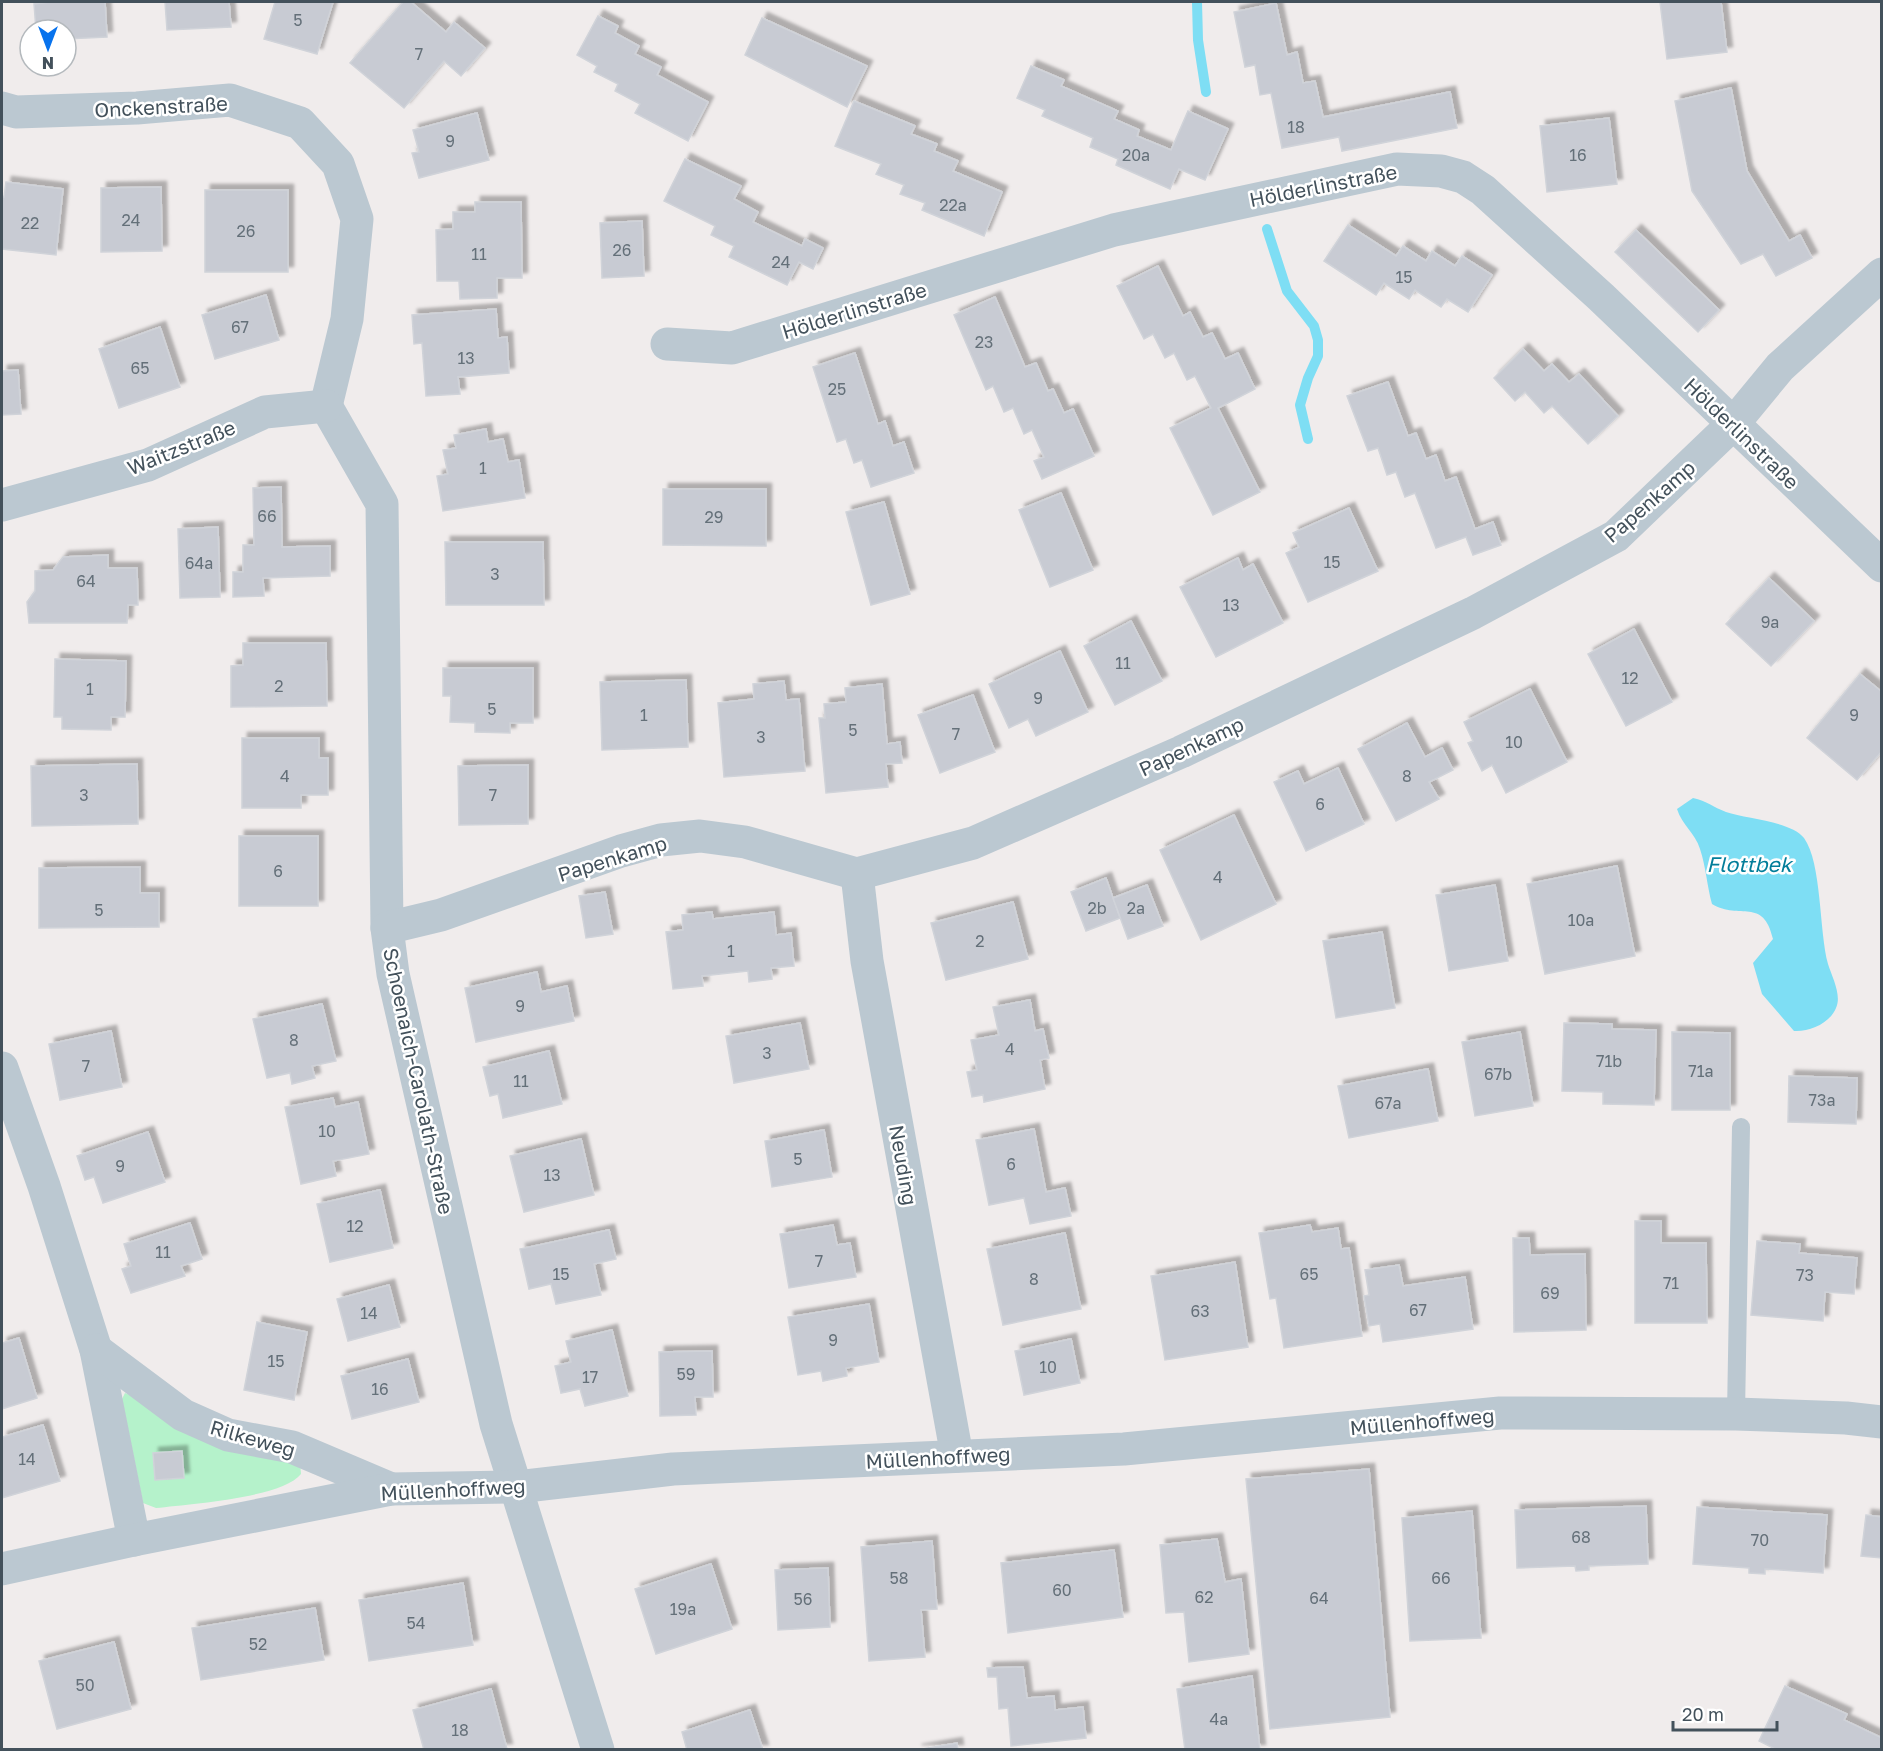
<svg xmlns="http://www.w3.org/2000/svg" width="1883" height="1751" font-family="'Golos Text',sans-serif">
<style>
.green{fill:#b5f2cb}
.water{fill:#7edef4}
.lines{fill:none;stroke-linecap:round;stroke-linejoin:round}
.stream{stroke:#7edef4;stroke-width:10}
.building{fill:#c8cbd3;stroke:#d0d3d9;stroke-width:1.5;filter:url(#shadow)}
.lane{stroke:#bbc8d1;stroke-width:18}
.street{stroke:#bbc8d1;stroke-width:33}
.labels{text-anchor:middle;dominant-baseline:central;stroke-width:5;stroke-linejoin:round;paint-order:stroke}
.number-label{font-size:16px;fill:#647079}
.street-label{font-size:20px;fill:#43515b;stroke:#fff}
.water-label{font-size:21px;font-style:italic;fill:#037e9a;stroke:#fff}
</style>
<defs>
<filter id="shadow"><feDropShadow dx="5.5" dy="-5.5" stdDeviation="1.5" flood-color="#0004"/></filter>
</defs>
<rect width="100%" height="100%" fill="#f0ecec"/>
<path class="green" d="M 125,1393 L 300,1462 L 301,1474 C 282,1498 189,1504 156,1508 L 143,1503 L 122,1399 Z"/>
<path class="water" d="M 1693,798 C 1707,801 1713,807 1726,812 C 1746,819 1791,821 1804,838 C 1822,863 1819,931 1828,964 C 1832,977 1842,995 1836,1008 C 1830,1023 1810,1032 1794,1031 L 1762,994 L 1753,963 L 1773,939 C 1763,896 1740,921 1712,904 C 1707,886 1706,867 1700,849 C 1695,833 1682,825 1677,809 Z"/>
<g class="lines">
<g class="stream">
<polyline points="1197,2 1198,40 1206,92"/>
<polyline points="1267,229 1287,291 1314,326 1318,340 1318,356 1308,378 1300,405 1308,439"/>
</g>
</g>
<g class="building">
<polygon points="49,2 105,2 107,37 66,39 66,30 36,30 34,4"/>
<polygon points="165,2 229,2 231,27 167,30"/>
<polygon points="275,2 333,2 317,54 264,39"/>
<polygon points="403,2 411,2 446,32 454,22 485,48 461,76 444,61 404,108 350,63"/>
<polygon points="1660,2 1721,2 1727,52 1667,59"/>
<polygon points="1276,3 1287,55 1297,52 1303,83 1315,81 1323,117 1450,92 1457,128 1342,151 1339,137 1282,148 1271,93 1260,95 1255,65 1245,67 1234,12"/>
<polygon points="598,16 618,26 615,33 639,46 635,54 661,67 657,75 708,102 688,141 635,113 640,104 615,91 618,84 594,72 597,66 577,55"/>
<polygon points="762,18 867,66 847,107 745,55"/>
<polygon points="1031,66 1064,80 1061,86 1118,111 1114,119 1139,130 1137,136 1171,150 1188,111 1228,129 1205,180 1179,169 1170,189 1116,165 1118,159 1090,147 1093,138 1042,116 1045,110 1017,98"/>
<polygon points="1731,88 1747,171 1789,241 1800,235 1812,258 1776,276 1763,254 1741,264 1692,191 1675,101"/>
<polygon points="854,101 915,126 911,134 937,144 934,151 958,161 953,171 1002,192 984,236 922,210 925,203 900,194 904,185 876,174 881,164 835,146"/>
<polygon points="477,113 489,160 419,178 412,153 419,152 413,130"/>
<polygon points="1609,118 1617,184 1547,192 1540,126"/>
<polygon points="685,159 741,186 734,199 758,212 753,222 802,246 805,239 823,248 813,269 799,262 787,285 729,257 734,246 711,235 715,226 664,201"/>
<polygon points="6,182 63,189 56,255 2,249 2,196 4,197"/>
<polygon points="161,187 162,251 101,252 101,188"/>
<rect x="205" y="190" width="83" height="82"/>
<polygon points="475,202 521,202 522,278 497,278 497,298 460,299 459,281 437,281 436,230 453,229 453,212 475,212"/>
<polygon points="642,221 644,276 602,278 600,223"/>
<polygon points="1348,225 1396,256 1403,246 1426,261 1432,251 1455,266 1462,256 1492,275 1468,312 1447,299 1441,307 1415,290 1409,299 1384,283 1376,295 1324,261"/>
<polygon points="1636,230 1719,310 1698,332 1615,252"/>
<polygon points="1158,266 1183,316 1190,312 1203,337 1212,333 1225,359 1238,353 1255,389 1218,408 1260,492 1213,515 1170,428 1211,408 1195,376 1187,380 1174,353 1165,358 1153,334 1144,339 1117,286"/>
<polygon points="266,295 279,340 215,359 202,315"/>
<polygon points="995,297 1025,367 1036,363 1048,391 1053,389 1064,413 1073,409 1094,456 1042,479 1034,461 1044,457 1032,430 1024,434 1013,408 1004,412 993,386 986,390 954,315"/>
<polygon points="496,309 498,338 507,337 509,373 458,377 460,394 426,396 422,343 414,344 412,315"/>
<polygon points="160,327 180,387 119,408 99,349"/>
<polygon points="1523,349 1544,371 1552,364 1569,382 1579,374 1618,416 1588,444 1552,406 1544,413 1525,392 1515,401 1494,378"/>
<polygon points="855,353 878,424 885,421 893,446 904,442 914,473 871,487 862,460 854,463 846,439 837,442 813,367"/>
<polygon points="18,370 21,414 2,415 2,371"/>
<polygon points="1388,382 1408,436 1416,433 1426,459 1436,455 1445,481 1456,477 1475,529 1493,522 1501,545 1473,555 1466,537 1436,548 1415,493 1405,497 1396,472 1387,475 1378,448 1368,451 1347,396"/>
<polygon points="486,429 488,442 503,439 508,462 519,460 525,498 443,511 437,476 448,474 443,450 456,448 454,435"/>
<polygon points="281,487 282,547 330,546 330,576 263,578 264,596 233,597 233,572 243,572 243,545 254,545 253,488"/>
<polygon points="663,489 766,489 766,546 663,545"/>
<polygon points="1061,493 1093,570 1050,587 1019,510"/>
<polygon points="884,502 910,594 871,605 846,512"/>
<polygon points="1349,508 1378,571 1308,602 1286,553 1299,547 1293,533"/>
<polygon points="218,527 220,597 180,598 178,529"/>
<polygon points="445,542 543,542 544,605 446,605"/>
<polygon points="108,555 108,568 137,568 138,605 128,605 127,623 29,623 27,602 35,591 35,571 53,570 63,557"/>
<polygon points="1238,558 1243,570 1253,564 1283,623 1216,657 1180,587"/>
<polygon points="1769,578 1814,621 1771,666 1726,624"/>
<polygon points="1131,621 1162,681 1115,705 1084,646"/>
<polygon points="1634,629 1672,702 1626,726 1588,654"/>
<polygon points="243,643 326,643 327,706 231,707 231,666 243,665"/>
<polygon points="1060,651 1088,712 1036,736 1028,719 1009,728 989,684"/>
<polygon points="55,659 126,661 125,717 111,717 111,730 62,729 62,717 54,717"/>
<polygon points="443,668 533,668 533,723 510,723 510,733 475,732 475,723 450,722 451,696 443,696"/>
<polygon points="1860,674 1882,692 1882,751 1857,780 1807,738"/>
<polygon points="686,680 688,747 602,750 600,682"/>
<polygon points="784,681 786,700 799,699 805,771 724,777 718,703 754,699 753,684"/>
<polygon points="882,684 887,744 900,742 902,763 886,764 888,787 826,793 819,718 825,718 824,704 846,702 845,688"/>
<polygon points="1530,689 1567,762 1506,793 1492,765 1482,771 1468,743 1473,741 1464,722"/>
<polygon points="973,695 995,752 940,773 918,715"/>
<polygon points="1407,723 1425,757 1442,748 1453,770 1429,782 1439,799 1396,821 1358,749"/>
<polygon points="242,738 319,738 319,758 328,758 328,795 301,795 301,808 242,808"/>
<polygon points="137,764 138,824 32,826 31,766"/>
<polygon points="528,765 528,824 459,825 458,766"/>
<polygon points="1338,768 1364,824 1306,851 1274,782 1298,771 1304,784"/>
<polygon points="1234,815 1276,904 1201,940 1160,850"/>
<rect x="239" y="836" width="79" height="70"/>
<polygon points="1617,866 1635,956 1545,974 1527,884"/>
<polygon points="140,867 140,893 159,893 159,927 39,928 39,868"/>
<polygon points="1106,878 1120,918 1086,931 1071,892"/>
<polygon points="1147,885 1163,926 1128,939 1113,898"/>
<polygon points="1495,885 1508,961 1449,971 1436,895"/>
<polygon points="605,892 613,934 586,938 579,896"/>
<polygon points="1013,902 1028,959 946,980 931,923"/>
<polygon points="712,912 713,919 774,912 776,935 791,933 794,966 771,968 772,979 749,982 748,971 702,976 703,986 673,989 666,932 683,930 682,915"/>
<polygon points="1382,932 1395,1008 1336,1018 1323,941"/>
<polygon points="537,972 541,992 567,986 574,1021 476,1042 465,988"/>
<polygon points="1030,1000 1035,1031 1043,1029 1049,1058 1040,1060 1045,1089 984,1102 983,1095 972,1097 967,1072 977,1070 971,1040 999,1035 993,1007"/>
<polygon points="322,1004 336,1061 312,1066 315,1078 292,1084 290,1073 267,1078 253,1019"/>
<polygon points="800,1023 809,1069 734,1083 726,1036"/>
<polygon points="1564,1023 1612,1024 1612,1029 1656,1030 1654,1105 1603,1104 1603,1092 1562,1091"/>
<polygon points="111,1031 122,1087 60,1100 49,1044"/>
<polygon points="1520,1032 1533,1106 1475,1116 1462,1042"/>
<polygon points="1672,1032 1730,1033 1730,1110 1672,1110"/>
<polygon points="549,1051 562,1104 503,1118 498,1094 490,1096 483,1067"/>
<polygon points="1428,1069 1438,1121 1349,1138 1338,1086"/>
<polygon points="1789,1076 1857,1078 1856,1124 1788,1122"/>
<polygon points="333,1098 335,1107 358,1102 369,1154 333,1161 336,1176 301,1184 285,1107"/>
<polygon points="1034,1129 1046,1192 1065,1188 1071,1216 1030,1224 1024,1198 989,1205 976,1140"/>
<polygon points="824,1130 832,1177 772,1187 765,1141"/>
<polygon points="148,1132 165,1182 103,1203 94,1177 85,1180 77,1156"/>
<polygon points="581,1139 594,1195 524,1212 510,1156"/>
<polygon points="380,1190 393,1248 330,1262 317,1204"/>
<polygon points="1635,1221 1661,1221 1661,1243 1706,1243 1707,1323 1635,1323"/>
<polygon points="190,1223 202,1259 181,1266 185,1276 131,1293 122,1269 131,1266 124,1244"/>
<polygon points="833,1225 837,1245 850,1243 856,1277 789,1288 780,1234"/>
<polygon points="1310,1225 1312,1232 1338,1228 1341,1249 1349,1248 1362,1336 1284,1348 1276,1298 1270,1299 1259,1233"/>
<polygon points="609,1230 616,1259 594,1264 601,1295 556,1304 551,1284 529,1289 520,1249"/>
<polygon points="1065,1233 1081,1309 1003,1325 987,1249"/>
<polygon points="1513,1238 1529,1238 1530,1255 1585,1254 1586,1330 1514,1332"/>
<polygon points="1757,1241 1800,1244 1799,1253 1857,1258 1854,1294 1825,1292 1823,1321 1751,1315"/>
<polygon points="1235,1262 1248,1347 1165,1360 1151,1276"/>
<polygon points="1399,1265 1403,1286 1465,1277 1473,1329 1383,1342 1380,1324 1369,1326 1364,1296 1369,1295 1365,1270"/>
<polygon points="389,1285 400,1327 348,1341 337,1299"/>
<polygon points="869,1304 879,1362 846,1368 847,1376 823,1381 821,1371 798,1375 788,1317"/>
<polygon points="257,1322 307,1332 294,1400 244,1390"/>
<polygon points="612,1330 628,1396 585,1406 580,1389 561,1393 555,1366 571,1362 566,1341"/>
<polygon points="19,1338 37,1398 2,1409 2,1343"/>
<polygon points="1071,1339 1080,1383 1024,1395 1015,1351"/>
<polygon points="712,1351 713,1397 695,1397 696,1415 660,1416 659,1352"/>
<polygon points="408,1359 419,1402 352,1419 341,1376"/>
<polygon points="43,1425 60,1481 2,1498 2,1437"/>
<polygon points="182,1451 184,1478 155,1480 153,1453"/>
<polygon points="1369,1469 1390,1717 1270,1729 1246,1479"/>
<polygon points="1646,1506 1648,1564 1589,1566 1589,1570 1576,1571 1575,1566 1517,1568 1515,1510"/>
<polygon points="1697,1507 1827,1515 1823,1573 1765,1569 1765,1574 1749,1573 1749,1568 1693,1564"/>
<polygon points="1472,1511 1481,1638 1410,1641 1402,1518"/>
<polygon points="1866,1515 1882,1517 1882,1558 1861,1556"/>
<polygon points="1217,1539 1225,1582 1241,1579 1249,1654 1189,1662 1184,1612 1166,1613 1160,1545"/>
<polygon points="932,1541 937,1609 921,1610 925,1657 869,1661 861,1547"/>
<polygon points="1114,1550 1123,1617 1008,1633 1001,1563"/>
<polygon points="711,1564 732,1629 656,1654 635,1589"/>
<polygon points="828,1568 830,1627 778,1630 775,1570"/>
<polygon points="463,1583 473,1645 369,1661 359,1600"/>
<polygon points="315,1608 324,1660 201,1680 192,1628"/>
<polygon points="114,1642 131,1709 57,1729 39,1661"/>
<polygon points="1023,1667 1027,1698 1054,1696 1055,1710 1083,1707 1086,1738 1011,1746 1008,1708 999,1709 997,1677 988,1677 987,1668"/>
<polygon points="1252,1676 1260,1750 1185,1750 1177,1689"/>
<polygon points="1785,1686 1847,1714 1844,1720 1882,1738 1882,1750 1777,1750 1759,1741"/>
<polygon points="491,1689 507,1749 424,1750 413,1710"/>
<polygon points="750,1710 763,1750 687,1750 682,1732"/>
<polygon points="957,1743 958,1750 916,1750"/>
</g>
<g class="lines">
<polyline class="lane" points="1736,1414 1741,1127"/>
<g class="street">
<polyline points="2,108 16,112 137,108 230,100 300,123 338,164 357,219 347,319 326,406"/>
<polyline points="667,344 732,348 1114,230 1397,169 1441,171 1463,177 1483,190 1601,297 1882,566"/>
<polyline points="326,406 382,504 387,928 393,974 496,1424 598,1750"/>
<polyline points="2,505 148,465 265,412 326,406"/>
<polyline points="857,874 867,961 957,1456"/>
<polyline points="387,928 441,915 621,851 661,840 700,836 745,842 857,874 973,843 1181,752 1473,613 1616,536 1733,424 1780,367 1882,274"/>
<polyline points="2,1068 44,1186 96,1350 134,1540"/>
<polyline points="96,1350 183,1415 228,1435 292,1447 391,1489"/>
<polyline points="2,1569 134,1540 391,1489 517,1487 673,1469 1124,1449 1500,1413 1736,1414 1846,1418 1882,1422"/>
</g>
</g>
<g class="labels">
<g class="number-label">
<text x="298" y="20">5</text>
<text x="419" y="54">7</text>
<text x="1296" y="127">18</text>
<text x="450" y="141">9</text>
<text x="1136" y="155">20a</text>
<text x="1578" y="155">16</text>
<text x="953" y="205">22a</text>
<text x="131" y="220">24</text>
<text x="30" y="223">22</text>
<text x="246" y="231">26</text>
<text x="622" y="250">26</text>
<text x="479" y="254">11</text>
<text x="781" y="262">24</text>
<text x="1404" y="277">15</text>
<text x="240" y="327">67</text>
<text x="984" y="342">23</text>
<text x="466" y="358">13</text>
<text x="140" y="368">65</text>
<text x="837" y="389">25</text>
<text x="483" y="468">1</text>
<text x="267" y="516">66</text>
<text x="714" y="517">29</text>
<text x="1332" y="562">15</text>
<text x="199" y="563">64a</text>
<text x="495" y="574">3</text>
<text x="86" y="581">64</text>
<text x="1231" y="605">13</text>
<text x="1770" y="622">9a</text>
<text x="1123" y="663">11</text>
<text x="1630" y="678">12</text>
<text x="279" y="686">2</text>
<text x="90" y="689">1</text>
<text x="1038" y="698">9</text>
<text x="492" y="709">5</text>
<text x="644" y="715">1</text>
<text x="1854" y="715">9</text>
<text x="853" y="730">5</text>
<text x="956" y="734">7</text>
<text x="761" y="737">3</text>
<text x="1514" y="742">10</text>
<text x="285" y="776">4</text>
<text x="1407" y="776">8</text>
<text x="84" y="795">3</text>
<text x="493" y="795">7</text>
<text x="1320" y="804">6</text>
<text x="278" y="871">6</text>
<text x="1218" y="877">4</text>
<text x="1097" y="908">2b</text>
<text x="1136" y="908">2a</text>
<text x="99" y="910">5</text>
<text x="1581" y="920">10a</text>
<text x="980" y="941">2</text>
<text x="731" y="951">1</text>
<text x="520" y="1006">9</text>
<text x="294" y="1040">8</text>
<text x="1010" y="1049">4</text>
<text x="767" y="1053">3</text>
<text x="1609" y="1061">71b</text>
<text x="86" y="1066">7</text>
<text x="1701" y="1071">71a</text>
<text x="1498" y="1074">67b</text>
<text x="521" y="1081">11</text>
<text x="1822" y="1100">73a</text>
<text x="1388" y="1103">67a</text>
<text x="327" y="1131">10</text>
<text x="798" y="1159">5</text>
<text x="1011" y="1164">6</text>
<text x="120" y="1166">9</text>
<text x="552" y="1175">13</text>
<text x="355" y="1226">12</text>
<text x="163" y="1252">11</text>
<text x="819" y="1261">7</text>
<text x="561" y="1274">15</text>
<text x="1309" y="1274">65</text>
<text x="1805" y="1275">73</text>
<text x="1034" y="1279">8</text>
<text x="1671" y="1283">71</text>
<text x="1550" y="1293">69</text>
<text x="1418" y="1310">67</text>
<text x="1200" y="1311">63</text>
<text x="369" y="1313">14</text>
<text x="833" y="1340">9</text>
<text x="276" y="1361">15</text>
<text x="1048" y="1367">10</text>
<text x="686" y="1374">59</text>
<text x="590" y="1377">17</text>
<text x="380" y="1389">16</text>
<text x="27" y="1459">14</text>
<text x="1581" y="1537">68</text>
<text x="1760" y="1540">70</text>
<text x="899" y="1578">58</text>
<text x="1441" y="1578">66</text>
<text x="1062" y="1590">60</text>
<text x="1204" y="1597">62</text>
<text x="1319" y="1598">64</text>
<text x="803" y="1599">56</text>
<text x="683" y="1609">19a</text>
<text x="416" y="1623">54</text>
<text x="258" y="1644">52</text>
<text x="85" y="1685">50</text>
<text x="1219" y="1719">4a</text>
<text x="460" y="1730">18</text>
</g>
<g class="street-label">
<text transform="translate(161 106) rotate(-3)">Onckenstraße</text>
<text transform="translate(1323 185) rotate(-11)">Hölderlinstraße</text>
<text transform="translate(854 310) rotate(-17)">Hölderlinstraße</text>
<text transform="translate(1742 433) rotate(44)">Hölderlinstraße</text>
<text transform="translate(181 447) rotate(-22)">Waitzstraße</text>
<text transform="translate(1649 501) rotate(-41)">Papenkamp</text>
<text transform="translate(1191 746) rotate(-25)">Papenkamp</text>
<text transform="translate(612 858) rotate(-17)">Papenkamp</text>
<text transform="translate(419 1081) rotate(78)">Schoenaich-Carolath-Straße</text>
<text transform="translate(904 1165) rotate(80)">Neuding</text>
<text transform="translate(1422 1421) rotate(-5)">Müllenhoffweg</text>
<text transform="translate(253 1438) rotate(16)">Rilkeweg</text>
<text transform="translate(938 1457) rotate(-3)">Müllenhoffweg</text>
<text transform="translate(453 1489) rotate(-3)">Müllenhoffweg</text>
</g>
<g class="water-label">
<text x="1749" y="864">Flottbek</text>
</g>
</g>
<rect width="1883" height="1751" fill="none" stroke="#43515b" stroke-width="6"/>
<g transform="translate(48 48) rotate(180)"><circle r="28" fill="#ffffff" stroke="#b4b9bd" stroke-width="1.5"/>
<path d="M0-4.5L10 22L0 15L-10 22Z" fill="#0873ed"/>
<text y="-9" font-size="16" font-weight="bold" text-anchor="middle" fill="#43515b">N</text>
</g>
<path d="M1673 1721v9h104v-9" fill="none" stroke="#43515b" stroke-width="3"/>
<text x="1682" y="1721" font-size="18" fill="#43515b" stroke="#ffffff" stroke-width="4.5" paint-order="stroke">20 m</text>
</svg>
